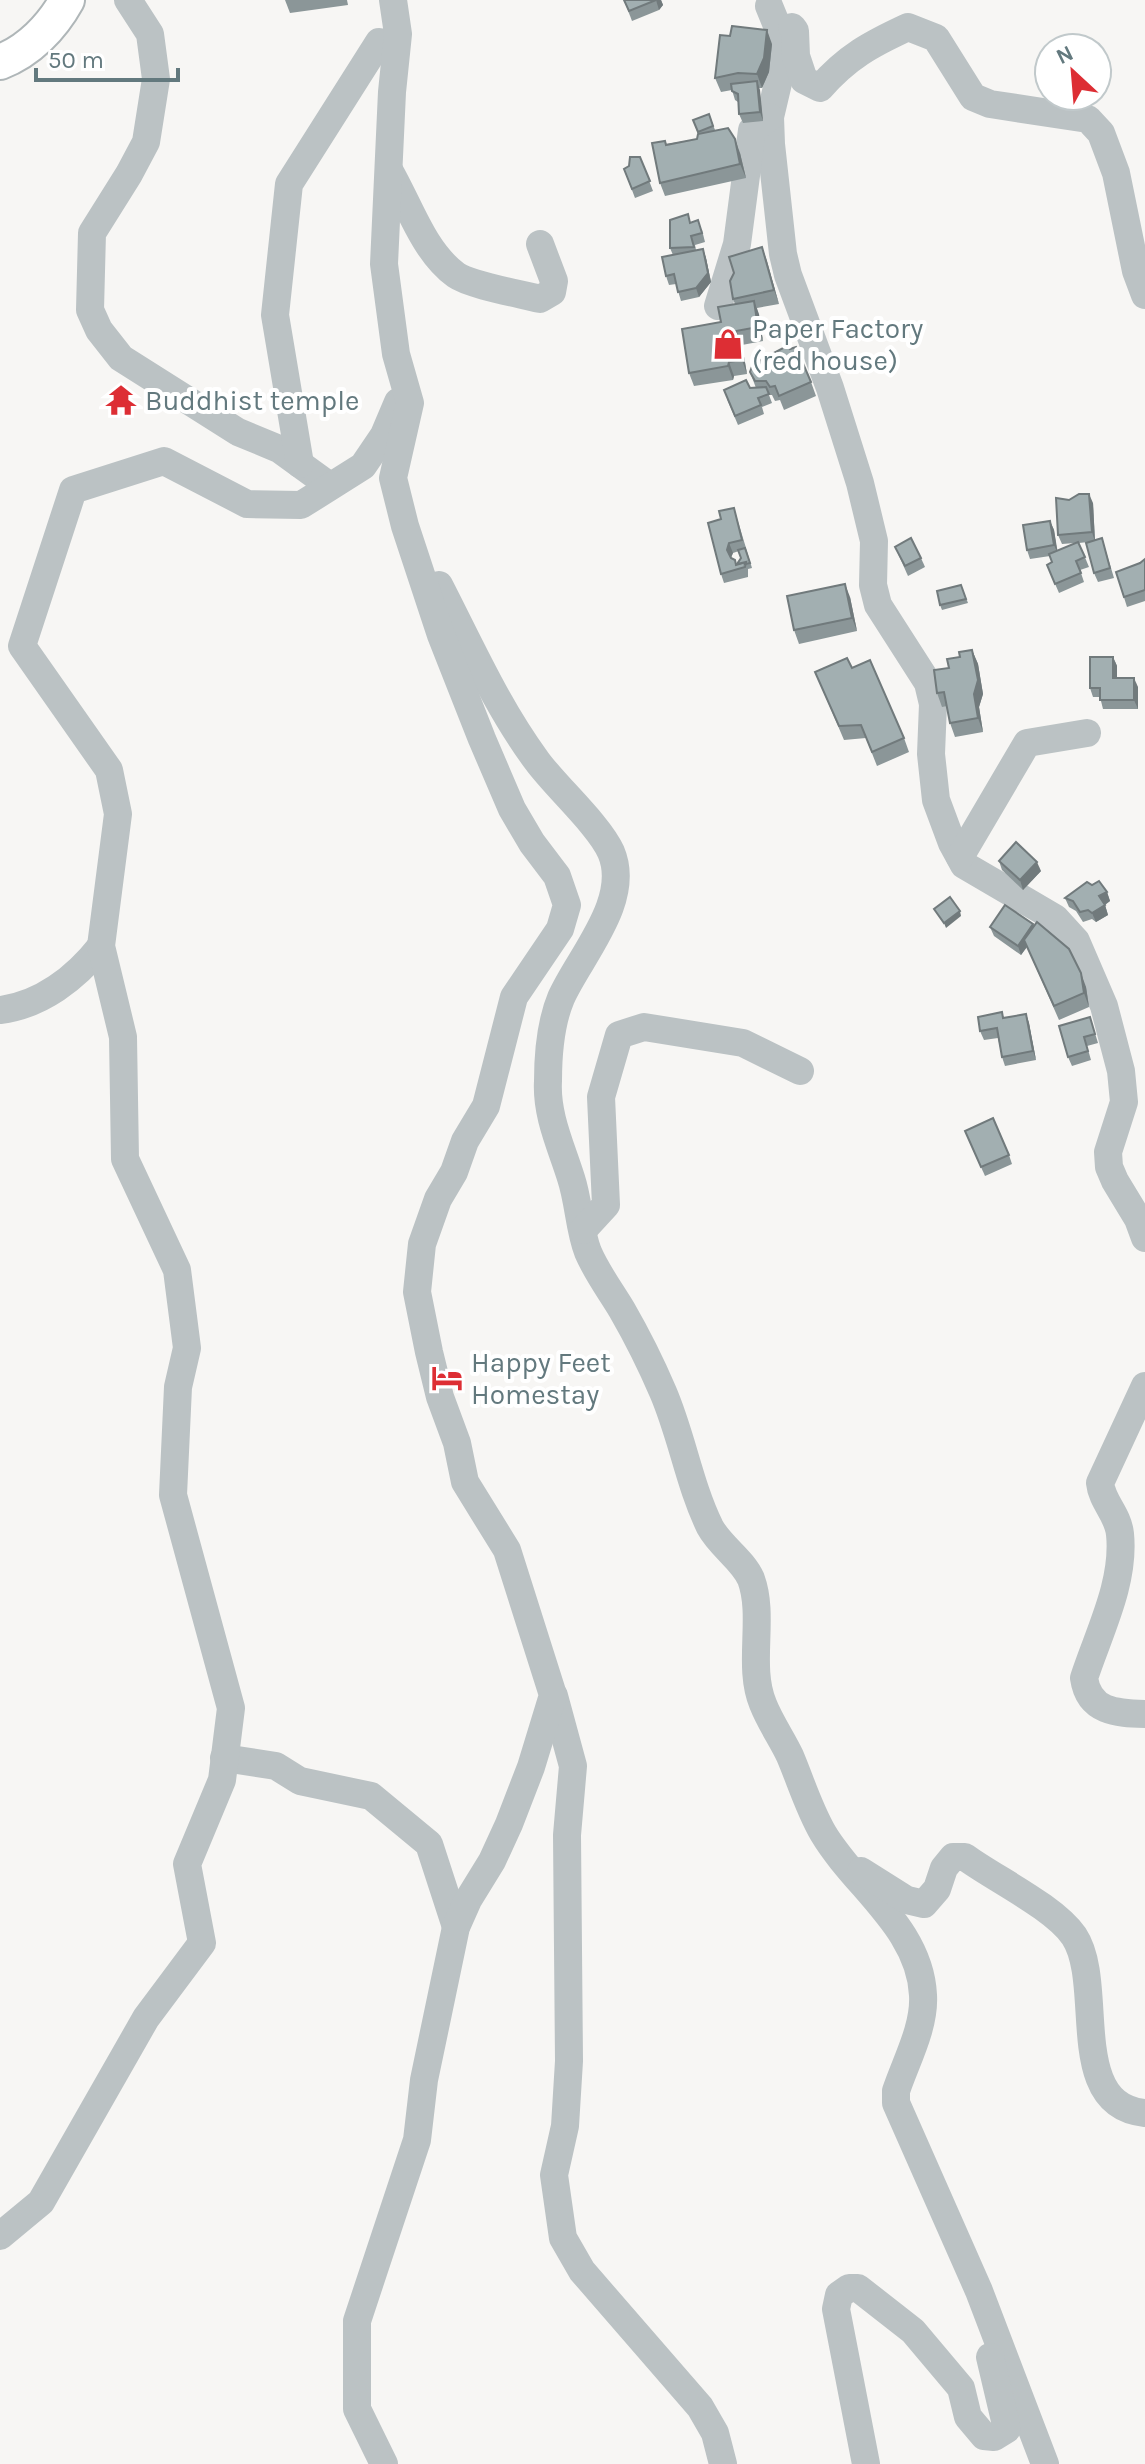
<svg xmlns="http://www.w3.org/2000/svg" width="1145" height="2464" font-family="Karla,sans-serif">
<style>
.lines{fill:none;stroke-linecap:round;stroke-linejoin:round}
.major-casing{stroke:#afb6b8;stroke-width:38}
.minor{stroke:#bbc2c4;stroke-width:28}
.major{stroke:#fff;stroke-width:34}
.wall{fill:#8b9698;fill-rule:evenodd}
.shaded-wall{fill:#717a7c}
.building{fill:#a2afb1;stroke:#717a7c;stroke-width:2}
.labels{text-anchor:middle;dominant-baseline:central;stroke-width:8;stroke-linejoin:round;paint-order:stroke}
.poi-label{font-size:28px;fill:#63797e;stroke:#fff;text-anchor:start}
</style>
<rect width="100%" height="100%" fill="#f7f6f4"/>
<g class="lines">
<defs>
<path id="major" d="M 0,62 C 29,51 52,27 67,0"/>
</defs>
<use href="#major" class="major-casing"/>
<g class="minor">
<polyline points="128,0 150,34 156,79 146,142 129,174 92,233 90,310 99,330 121,358 238,432 279,449 330,486"/>
<polyline points="769,6 778,28 780,52 778,83 770,117 771,144 783,254 788,275 830,388 860,483 874,541 873,585 878,605 928,683 933,704 931,754 936,800 952,843 964,865 1055,918 1076,941 1104,1006 1121,1071 1124,1102 1108,1152 1109,1167 1115,1181 1138,1219 1145,1238"/>
<path d="M 792,27 L 795,31 L 796,56 L 804,80 L 820,88 C 847,57 871,44 908,27 L 936,38 L 973,97 L 990,104 L 1088,119 L 1101,133 L 1116,173 L 1136,271 L 1145,295"/>
<path d="M 389,170 C 409,204 423,251 456,275 C 470,285 521,294 540,299 L 552,292 L 554,281 L 540,244"/>
<polyline points="718,306 737,244 752,130 770,117"/>
<polyline points="300,464 275,315 289,184 379,42"/>
<path d="M 439,585 C 470,645 497,707 537,761 C 556,787 599,825 611,852 C 632,901 579,957 561,998 C 551,1022 548,1055 548,1081 C 546,1115 561,1146 571,1178 C 579,1202 579,1229 588,1252 C 597,1273 610,1290 622,1310 C 637,1336 651,1364 663,1392 C 682,1436 689,1484 710,1527 C 720,1546 743,1560 751,1579 C 765,1617 747,1666 763,1704 C 770,1722 782,1739 790,1756 C 801,1782 809,1809 823,1833 C 855,1887 920,1928 923,1995 C 925,2027 906,2061 896,2091 L 896,2103 L 979,2291 L 1045,2464"/>
<polyline points="960,857 1027,743 1087,733"/>
<path d="M 0,1010 C 41,1005 76,978 101,946"/>
<polyline points="583,1230 606,1205 601,1097 619,1035 644,1027 743,1043 800,1071"/>
<path d="M 1145,1386 L 1100,1483 C 1102,1502 1118,1514 1120,1534 C 1125,1583 1099,1632 1084,1678 C 1089,1712 1116,1713 1145,1714"/>
<polyline points="554,1696 573,1766 567,1835 569,2061 565,2126 554,2175 563,2238 582,2271 700,2407 715,2433 723,2464"/>
<polyline points="224,1758 276,1766 300,1781 371,1796 429,1844 456,1927"/>
<path d="M 861,1871 L 907,1900 L 924,1904 L 937,1889 L 944,1868 L 953,1857 L 965,1857 C 995,1879 1054,1907 1074,1936 C 1106,1984 1065,2105 1145,2113"/>
<polyline points="0,2236 41,2202 146,2018 202,1943 187,1864 222,1780 231,1708 173,1495 178,1387 187,1348 177,1270 125,1159 123,1037 101,946 118,814 109,770 22,646 73,490 164,461 247,504 301,505 363,466 384,435 398,402"/>
<polyline points="384,2464 357,2409 357,2321 417,2140 424,2080 456,1927 468,1900 492,1861 509,1824 531,1767 553,1695 507,1550 465,1482 457,1443 440,1397 429,1352 417,1292 422,1244 438,1199 454,1172 465,1141 486,1106 514,997 560,929 567,905 557,876 532,843 512,809 482,739 441,635 405,526 393,478 410,403 396,354 384,264 392,92 398,34 393,0"/>
<polyline points="866,2464 836,2309 839,2295 849,2288 858,2288 913,2331 961,2388 968,2417 984,2436 994,2437 1007,2429 990,2357"/>
</g>
<use href="#major" class="major"/>
</g>
<g class="wall">
<polygon points="285,0 347,0 348,5 290,13"/>
<polygon points="624,0 661,0 663,5 659,10 632,21"/>
<polygon points="772,44 769,72 762,88 759,88 763,121 743,123 739,114 738,102 735,100 732,90 721,92 715,78"/>
<polygon points="709,114 715,130 740,153 746,178 665,196 660,183 665,141 666,144 697,139 698,134 693,120"/>
<polygon points="640,157 653,191 635,198 624,169 629,166"/>
<polygon points="691,223 702,230 705,242 695,245 696,250 703,249 706,258 711,282 699,297 681,301 676,284 669,285 666,276 673,255 670,248"/>
<polygon points="762,247 779,304 757,308 763,341 742,345 747,374 734,376 733,380 694,386 689,373 721,322 735,304 733,299"/>
<polygon points="750,372 811,382 816,396 784,410 780,400 775,401 772,395 769,395 772,403 762,407 764,414 738,425 727,399 750,388 756,388"/>
<polygon points="1093,503 1095,540 1102,538 1114,578 1098,582 1094,573 1088,542 1079,543 1089,567 1080,570 1084,582 1059,593 1047,565 1052,562 1050,556 1030,559 1027,550 1050,521 1054,530 1057,551 1075,543 1062,544 1058,535"/>
<path d="M 734,508 L 752,568 L 748,569 L 748,577 L 724,583 L 721,574 L 721,519 ZM 739,551 L 741,558 L 737,564 L 731,558 L 733,553 Z"/>
<polygon points="895,547 921,558 925,567 908,576"/>
<polygon points="1145,559 1145,601 1127,607 1116,572 1140,563"/>
<polygon points="961,585 968,603 942,610 940,605"/>
<polygon points="850,597 857,631 799,644 794,630"/>
<polygon points="972,650 978,664 983,694 979,707 983,732 955,737 950,723 947,706 942,707 937,693 949,668 960,657"/>
<polygon points="1113,657 1117,666 1117,678 1138,687 1138,709 1103,709 1100,697 1093,697 1090,688"/>
<polygon points="852,668 904,738 909,752 877,766 866,738 844,740 815,672"/>
<polygon points="999,861 1041,871 1023,890 1002,870"/>
<polygon points="1107,892 1110,901 1105,905 1108,915 1096,922 1092,919 1083,922 1076,911 1069,907 1065,898"/>
<polygon points="1033,924 1086,987 1089,1007 1059,1020 1027,947 1021,955 994,936 990,927"/>
<polygon points="1026,1014 1029,1023 1036,1060 1005,1066 1002,1057 998,1038 984,1040 980,1031 1004,1018"/>
<polygon points="1090,1017 1098,1043 1087,1046 1091,1060 1072,1066 1068,1057"/>
<polygon points="965,1131 1009,1155 1012,1164 985,1176"/>
</g>
<g class="shaded-wall">
<polygon points="656,0 661,0 663,5 659,10"/>
<polygon points="767,30 772,44 769,72 762,88 757,74"/>
<polygon points="757,81 760,90 763,121 760,112"/>
<polygon points="735,139 740,153 746,178 740,164"/>
<polygon points="762,247 767,261 779,304 774,290"/>
<polygon points="703,249 706,258 711,282 699,297 696,288"/>
<polygon points="754,301 759,314 763,341 758,327"/>
<polygon points="736,331 742,345 747,374 742,360"/>
<polygon points="729,362 734,376 733,380 728,366"/>
<polygon points="1089,494 1093,503 1095,542 1092,532"/>
<polygon points="1050,521 1054,530 1058,554 1054,545"/>
<polygon points="729,543 733,553 730,559 727,550"/>
<polygon points="845,584 850,597 857,631 852,618"/>
<polygon points="972,650 978,664 983,694 979,707 983,732 978,718 974,694"/>
<polygon points="1113,657 1117,666 1117,687 1113,678"/>
<polygon points="1134,678 1138,687 1138,709 1134,700"/>
<polygon points="1037,862 1041,871 1023,890 1020,880"/>
<polygon points="1107,892 1110,901 1103,906 1099,896"/>
<polygon points="1105,905 1108,915 1096,922 1092,913"/>
<polygon points="960,911 961,916 946,928 944,923"/>
<polygon points="1033,924 1036,934 1021,955 1018,946"/>
<polygon points="1081,973 1086,987 1089,1007 1084,993"/>
<polygon points="1026,1014 1029,1023 1036,1060 1033,1051"/>
</g>
<g class="building">
<polygon points="624,0 656,0 629,11"/>
<polygon points="732,26 767,30 764,58 757,74 738,73 715,78 720,35 730,36"/>
<polygon points="757,81 760,112 739,114 738,94 732,91 731,84"/>
<polygon points="709,114 713,126 698,132 693,120"/>
<polygon points="728,128 735,139 740,164 660,183 652,143 665,141 666,145 697,139 698,134"/>
<polygon points="630,157 640,157 650,181 632,189 624,169 629,166"/>
<polygon points="688,214 690,223 698,220 702,233 691,236 694,247 670,248 670,220"/>
<polygon points="762,247 774,290 733,299 730,281 734,273 729,257"/>
<polygon points="703,249 708,273 696,288 678,292 674,274 666,276 662,257"/>
<polygon points="754,301 758,327 736,331 742,360 729,362 728,366 689,373 682,329 721,322 718,307"/>
<polygon points="787,346 790,349 796,347 811,382 779,396 775,386 770,387 766,381 755,381 750,372 753,364"/>
<polygon points="746,380 750,388 766,387 769,394 758,398 761,405 735,416 724,390"/>
<polygon points="1079,494 1089,494 1092,532 1058,535 1056,498 1069,500"/>
<polygon points="734,508 742,540 729,543 727,550 731,558 735,560 736,565 746,562 745,567 721,574 708,523 721,519 719,511"/>
<polygon points="1050,521 1054,545 1027,550 1023,525"/>
<polygon points="911,538 921,558 905,566 895,547"/>
<polygon points="1102,538 1110,568 1094,573 1086,543"/>
<polygon points="1078,542 1085,557 1076,561 1081,573 1055,584 1047,565 1052,562 1049,554"/>
<polygon points="745,548 750,563 745,564 746,562 737,564 741,558 738,550"/>
<polygon points="1145,559 1145,590 1124,597 1116,572 1140,563"/>
<polygon points="845,584 852,618 794,630 787,596"/>
<polygon points="961,585 966,599 940,605 937,591"/>
<polygon points="972,650 978,680 974,694 978,718 950,723 944,692 937,693 934,670 949,668 947,659 960,657 959,652"/>
<polygon points="1090,657 1113,657 1113,678 1134,678 1134,700 1100,700 1100,688 1090,688"/>
<polygon points="847,658 852,668 870,660 904,738 872,752 861,725 839,726 815,672"/>
<polygon points="1016,842 1037,862 1020,880 999,861"/>
<polygon points="1099,881 1107,892 1099,896 1105,905 1092,913 1088,910 1080,912 1073,901 1065,898 1087,882 1092,885"/>
<polygon points="950,897 960,911 944,923 934,909"/>
<polygon points="1005,905 1033,924 1018,946 990,927"/>
<polygon points="1037,922 1069,949 1081,973 1084,993 1054,1006 1024,940"/>
<polygon points="1002,1012 1003,1018 1026,1014 1033,1051 1002,1057 997,1028 980,1031 978,1017"/>
<polygon points="1090,1017 1095,1034 1084,1037 1088,1051 1068,1057 1059,1026"/>
<polygon points="993,1118 1009,1155 981,1167 965,1131"/>
</g>
<defs>
<symbol id="shop-bare" viewBox="-9 -9 18 18"><path d="M-5-2.5h2.3a2.7 3.5 0 0 1 5.4 0H5L5.5 6h-11ZM-1.5-2.5h3a1.5 2.3 0 0 0-3 0Z" fill="#dd2e34" stroke="#fff" stroke-width="2.5" paint-order="stroke"/></symbol>
<symbol id="temple-bare" viewBox="-9 -9 18 18"><path d="M0-6L5-2H3V0L6.5 2.5H4V6H1.5V3h-3V6H-4V2.5H-6.5L-3 0V-2H-5Z" fill="#dd2e34" stroke="#fff" stroke-width="2.5" paint-order="stroke"/></symbol>
<symbol id="hotel-bare" viewBox="-9 -9 18 18"><path d="M-6-4.5h1.5V1H6V5H4.5V3h-9V5H-6ZM-4 0a1.8 1.8 0 1 1 3.6 0ZM.5 0V-2.5h3Q6-2.5 6 0Z" fill="#dd2e34" stroke="#fff" stroke-width="2.5" paint-order="stroke"/></symbol>
</defs>
<g fill-rule="evenodd">
<use href="#shop-bare" x="706" y="322" width="44" height="44"/>
<use href="#temple-bare" x="99" y="378" width="44" height="44"/>
<use href="#hotel-bare" x="425" y="1356" width="44" height="44"/>
</g>
<g class="labels">
<g class="poi-label">
<text x="752" y="328">Paper Factory<tspan x="752" dy="32">(red house)</tspan></text>
<text x="145" y="400">Buddhist temple</text>
<text x="471" y="1362">Happy Feet<tspan x="471" dy="32">Homestay</tspan></text>
</g>
</g>
<g transform="translate(1073 72) rotate(334)"><circle r="38" fill="#ffffff" stroke="#c1c9cb" stroke-width="2"/>
<path d="M0-6L14 30L0 20L-14 30Z" fill="#dd2e34"/>
<text y="-12" font-size="22" font-weight="bold" text-anchor="middle" fill="#63797e">N</text>
</g>
<path d="M36 68v12h142v-12" fill="none" stroke="#63797e" stroke-width="4"/>
<text x="48" y="68" font-size="24" fill="#63797e" stroke="#ffffff" stroke-width="6" paint-order="stroke">50 m</text>
</svg>
